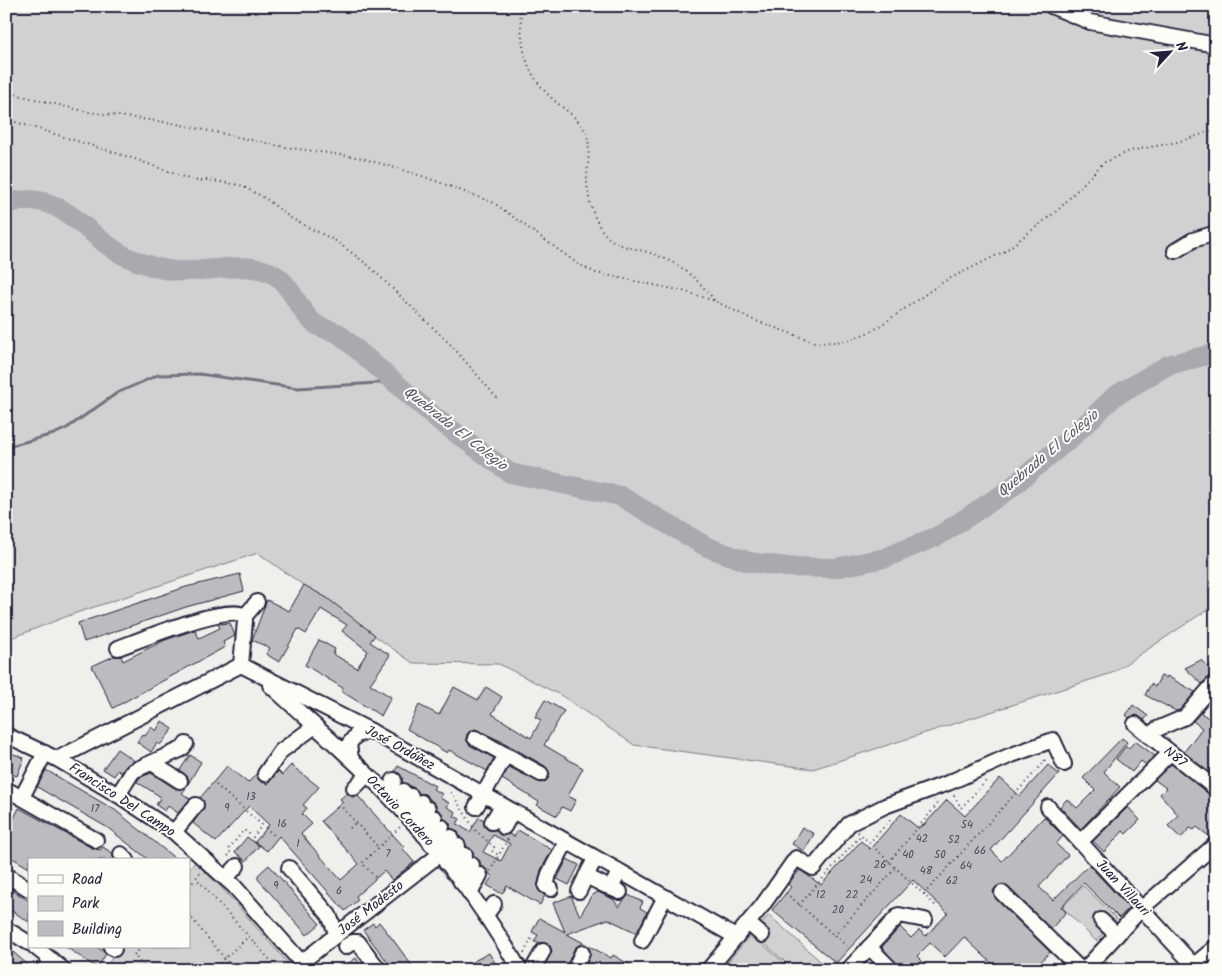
<svg xmlns="http://www.w3.org/2000/svg" width="1222" height="976" font-family="Kalam,sans-serif">
<style>
.green{fill:#d2d1d1;stroke:#7a7a86}
.lines{fill:none;stroke-linecap:round;stroke-linejoin:round}
.stream{stroke:#737381;stroke-width:3}
.river{stroke:#a9a9b0;stroke-width:20}
.building{fill:#bcbcc0;stroke:#22223b;fill-rule:evenodd}
.minor-casing{stroke:#22223b;stroke-width:18}
.path{stroke:#22223b;stroke-width:2;stroke-dasharray:1 4;stroke-linecap:butt}
.minor{stroke:#fdfcf7;stroke-width:14}
.labels{text-anchor:middle;dominant-baseline:central;stroke-width:4;stroke-linejoin:round;paint-order:stroke}
.number-label{font-size:11px;fill:#48485c}
.street-label{font-size:14px;fill:#22223b;stroke:#fdfcf7}
.water-label{font-size:15px;font-style:italic;fill:#58586a;stroke:#fdfcf7}
</style>
<rect width="100%" height="100%" fill="#f0efec"/>
<filter id="ink" filterUnits="userSpaceOnUse"><feTurbulence type="fractalNoise" baseFrequency=".02" numOctaves="2"/><feDisplacementMap in="SourceGraphic" scale="10" xChannelSelector="R" yChannelSelector="G"/><feConvolveMatrix kernelMatrix="1 2 1 2 8 2 1 2 1" color-interpolation-filters="sRGB"/></filter>
<g filter="url(#ink)">
<g class="green">
<polygon points="6,6 1216,6 1216,604 1112,673 813,769 634,745 562,696 499,664 413,663 258,553 73,614 6,640"/>
<polygon points="195,862 221,887 294,970 102,970 122,947 189,947 189,869"/>
<polygon points="1084,886 1117,919 1096,941 1062,907"/>
<polygon points="769,915 830,970 794,970 753,933"/>
<polygon points="751,934 792,970 721,970"/>
</g>
<g class="lines">
<polyline class="stream" points="6,447 54,434 67,428 117,393 158,375 199,374 298,388 393,382"/>
<path class="river" d="M 6,204 C 63,186 85,238 129,258 C 144,264 161,270 177,271 C 207,273 248,259 275,275 C 294,287 300,317 320,327 C 325,329 332,331 338,333 L 437,419 L 510,473 L 620,496 L 707,547 L 749,562 L 787,567 L 835,568 L 885,558 L 940,535 L 1007,491 L 1074,435 L 1115,396 L 1168,365 L 1216,353"/>
</g>
<g class="building">
<polygon points="240,574 244,591 186,607 84,642 78,623 186,587"/>
<polygon points="304,585 327,598 375,635 370,642 390,655 370,684 391,697 381,716 341,691 343,688 305,665 319,640 335,649 333,654 357,668 368,651 342,631 347,625 321,609 306,634 298,629 279,662 266,654 270,648 252,640 267,600 289,611"/>
<polygon points="230,623 235,636 223,642 225,647 113,708 92,666 114,656 121,656 123,661 165,640 195,630 199,638 220,628 218,624"/>
<polygon points="1201,660 1208,667 1211,665 1216,669 1216,672 1210,675 1202,684 1185,668"/>
<polygon points="1161,676 1166,678 1167,676 1195,692 1180,710 1176,711 1145,695 1151,684 1155,687"/>
<polygon points="454,687 478,700 486,687 502,697 492,714 531,738 541,720 535,717 545,700 564,711 544,745 583,768 568,796 576,800 570,811 562,807 557,816 537,805 539,802 502,779 509,767 541,783 546,781 550,774 545,766 503,742 475,729 467,734 466,739 470,745 494,758 487,771 449,750 447,753 407,729 419,705 439,715"/>
<polygon points="1133,705 1148,716 1144,720 1137,715 1129,718 1126,715"/>
<polygon points="1203,710 1201,713 1216,723 1216,778 1184,752 1202,728 1193,721"/>
<polygon points="162,721 173,729 160,745 157,743 151,752 137,742 142,734 145,736 151,727 156,731"/>
<polygon points="1122,738 1127,742 1104,772 1120,787 1081,829 1060,807 1067,799 1077,808 1095,790 1083,778"/>
<polygon points="1135,741 1155,756 1146,765 1141,761 1132,772 1116,759 1126,746 1129,748"/>
<polygon points="117,749 135,761 126,766 121,773 118,770 114,776 103,769"/>
<polygon points="6,751 24,758 17,776 6,772"/>
<polygon points="190,755 201,762 188,784 188,777 180,770"/>
<polygon points="1171,764 1216,798 1216,826 1209,836 1197,827 1194,830 1190,828 1181,838 1168,826 1178,815 1160,794 1166,788 1155,780"/>
<polygon points="291,765 319,787 303,805 307,808 302,814 312,824 301,834 341,880 359,864 321,821 343,802 340,799 347,793 352,797 358,796 404,847 403,849 414,862 392,880 384,871 356,896 358,900 345,911 279,836 267,851 255,842 269,825 249,806 216,842 193,823 204,807 200,798 227,766 248,783 256,774 260,781 268,784 278,771 282,775"/>
<polygon points="1048,765 1059,774 991,850 1002,861 1044,817 1063,836 1056,844 1068,855 1039,887 1053,900 1089,865 1129,908 1119,918 1084,883 1061,907 1066,912 1051,929 1008,887 1004,884 996,887 993,891 996,899 1050,952 1033,970 999,970 964,937 945,957 930,943 917,956 931,970 902,970 882,947 900,927 911,938 919,930 926,936 948,913 913,880 836,963 772,910 791,887 788,884 800,870 821,885 861,841 870,849 901,814 918,828 924,825 947,800 965,816 1000,778 1020,796"/>
<path d="M 398,766 L 435,786 L 433,789 L 442,794 L 440,798 L 449,803 L 447,807 L 456,812 L 454,816 L 460,819 L 457,824 L 470,832 L 479,817 L 484,820 L 484,826 L 488,830 L 496,830 L 500,835 L 509,834 L 514,837 L 518,830 L 552,850 L 541,870 L 538,884 L 538,890 L 545,895 L 540,905 L 507,886 L 502,894 L 487,885 L 492,877 L 487,870 L 480,866 L 480,861 L 474,857 L 473,851 L 467,847 L 456,830 L 450,828 L 450,823 L 444,819 L 433,802 L 425,794 L 419,794 L 416,789 L 402,782 L 401,775 L 395,771 ZM 493,835 L 510,844 L 501,861 L 483,852 Z"/>
<polygon points="46,770 115,810 177,860 149,860 108,828 37,787"/>
<polygon points="151,773 176,789 186,788 182,793 190,799 178,813 168,806 165,811 156,805 161,797 137,782 139,778"/>
<polygon points="1128,807 1140,820 1126,834 1123,831 1104,852 1093,841"/>
<polygon points="19,808 92,848 100,850 103,847 112,853 114,860 29,860 29,868 6,854 6,834"/>
<polygon points="802,827 814,834 804,851 792,844"/>
<polygon points="247,837 259,846 246,861 235,852"/>
<polygon points="567,859 579,865 569,885 557,879"/>
<polygon points="269,865 320,924 307,935 258,879 258,875"/>
<polygon points="6,886 29,901 29,922 6,907"/>
<polygon points="598,892 613,899 619,907 628,895 643,902 640,908 647,912 637,933 608,919 567,934 611,958 613,955 639,970 584,970 591,953 589,948 582,944 574,949 565,970 542,970 552,951 547,943 534,942 538,935 532,932 539,918 565,932 553,903 571,896 580,916 591,896"/>
<polygon points="379,922 394,941 415,970 401,970 397,964 392,968 363,930 373,923 375,926"/>
<polygon points="66,947 97,947 106,954 97,968"/>
<polygon points="13,952 34,970 6,970 6,960"/>
<polygon points="489,953 497,966 490,970 457,970"/>
<polygon points="356,958 364,970 339,970"/>
</g>
<g class="lines">
<defs>
<g id="minor">
<polyline points="1051,6 1090,22 1216,45"/>
<polyline points="1175,251 1193,240 1216,233"/>
<polyline points="245,616 257,602"/>
<path d="M 118,648 C 140,640 229,603 245,616 L 245,621 L 241,665"/>
<path d="M 270,685 C 309,721 350,756 387,794 C 438,846 483,907 520,970"/>
<polyline points="1135,724 1216,789"/>
<polyline points="6,735 57,759 118,795 174,832 234,886 308,970"/>
<polyline points="1149,736 1157,729 1185,717 1216,681"/>
<polyline points="475,738 541,774"/>
<polyline points="57,759 241,665 371,731 736,937"/>
<polyline points="351,759 349,744 356,735 371,731"/>
<polyline points="152,763 180,781"/>
<polyline points="265,774 281,751 315,726"/>
<polyline points="354,788 367,775"/>
<polyline points="6,789 96,840"/>
<polyline points="387,794 394,780"/>
<polyline points="118,795 133,771 182,749 186,744"/>
<polyline points="22,797 45,753"/>
<polyline points="395,803 403,791"/>
<polyline points="476,807 506,755"/>
<polyline points="1048,807 1198,970"/>
<polyline points="403,811 411,796"/>
<polyline points="410,819 421,802"/>
<polyline points="492,822 502,806"/>
<polyline points="417,827 428,809"/>
<polyline points="504,827 512,812"/>
<polyline points="174,832 196,805"/>
<polyline points="424,835 435,818"/>
<polyline points="1080,842 1170,753"/>
<polyline points="431,844 442,827"/>
<polyline points="121,854 127,860"/>
<polyline points="595,859 586,876 606,886"/>
<polyline points="446,863 458,846"/>
<polyline points="289,868 329,915 337,935"/>
<polyline points="453,872 465,855"/>
<polyline points="618,874 611,888 620,892"/>
<polyline points="6,875 29,889"/>
<polyline points="226,878 237,866"/>
<polyline points="461,882 472,865"/>
<polyline points="551,889 546,886 549,874 566,842"/>
<polyline points="579,891 586,876"/>
<polyline points="1002,893 1081,970"/>
<polyline points="470,894 480,875"/>
<polyline points="486,915 494,904"/>
<polyline points="1101,920 1117,935"/>
<polyline points="748,923 762,935"/>
<polyline points="6,929 29,943"/>
<polyline points="642,941 665,897"/>
<polyline points="35,947 64,970"/>
<polyline points="111,947 114,949"/>
<polyline points="345,947 353,942 358,942 379,970"/>
<polyline points="869,947 892,970"/>
<polyline points="303,961 440,854 451,837"/>
<polyline points="1194,965 1216,947"/>
<polyline points="43,970 52,960"/>
<polyline points="532,970 543,951"/>
<polyline points="574,970 582,953"/>
<polyline points="708,970 762,906 796,858 813,868 849,824 885,806 948,783 1009,756 1053,740 1064,764"/>
<polyline points="848,970 899,915 925,920"/>
<polyline points="1084,970 1142,908 1216,844"/>
</g>
</defs>
<use href="#minor" class="minor-casing"/>
<g class="path">
<path d="M 520,6 C 522,48 522,72 556,102 C 567,111 582,121 587,135 C 591,149 587,166 587,180 C 587,196 594,222 605,234 C 616,248 638,248 653,254 C 680,263 698,279 715,301"/>
<polyline points="6,92 88,112 172,123 285,147 362,158 425,177 494,203 578,264 596,273 683,291 715,301 751,319 817,343 847,341 874,330 943,282 1005,251 1058,210 1103,163 1130,151 1177,142 1200,135 1216,128"/>
<polyline points="6,119 135,159 194,181 207,180 240,185 265,198 292,219 336,241 368,265 452,346 498,399"/>
<polyline points="216,785 276,837"/>
<polyline points="451,792 475,830 494,847 492,851 499,855 508,839"/>
<polyline points="954,795 961,808 986,781"/>
<polyline points="339,804 378,847"/>
<polyline points="350,828 355,823"/>
<polyline points="858,832 935,905"/>
<polyline points="869,843 892,818"/>
<polyline points="228,856 231,853 228,850 244,830 253,837 262,825"/>
<polyline points="889,862 937,805 934,800"/>
<polyline points="490,871 499,855"/>
<polyline points="200,873 196,878 279,970"/>
<polyline points="375,877 362,863 400,827"/>
<polyline points="189,886 196,879"/>
<polyline points="786,893 850,949"/>
<polyline points="924,894 1045,761 1043,757"/>
<polyline points="799,905 861,835"/>
<polyline points="189,915 234,970"/>
<polyline points="834,936 895,869"/>
<polyline points="142,947 134,955 146,970"/>
<polyline points="524,953 533,935"/>
<polyline points="212,970 249,936"/>
</g>
<use href="#minor" class="minor"/>
</g>
</g>
<g class="labels">
<g class="number-label">
<text x="251" y="797">13</text>
<text x="227" y="808">9</text>
<text x="95" y="809">17</text>
<text x="282" y="824">16</text>
<text x="967" y="825">54</text>
<text x="922" y="839">42</text>
<text x="954" y="840">52</text>
<text x="298" y="844">1</text>
<text x="980" y="851">66</text>
<text x="388" y="854">7</text>
<text x="908" y="855">40</text>
<text x="940" y="855">50</text>
<text x="880" y="865">26</text>
<text x="966" y="866">64</text>
<text x="926" y="871">48</text>
<text x="866" y="880">24</text>
<text x="952" y="881">62</text>
<text x="276" y="886">9</text>
<text x="339" y="891">6</text>
<text x="821" y="895">12</text>
<text x="852" y="895">22</text>
<text x="838" y="910">20</text>
</g>
<g class="street-label">
<text transform="translate(400 748) rotate(29)">José Ordóñez</text>
<text transform="translate(1175 757) rotate(39)">N87</text>
<text transform="translate(122 800) rotate(33)">Francisco Del Campo</text>
<text transform="translate(400 811) rotate(47)">Octavio Cordero</text>
<text transform="translate(1123 888) rotate(47)">Juan Villauri</text>
<text transform="translate(371 908) rotate(-38)">José Modesto</text>
</g>
<g class="water-label">
<text transform="translate(455 429) rotate(38)">Quebrada El Colegio</text>
<text transform="translate(1048 454) rotate(-40)">Quebrada El Colegio</text>
</g>
</g>
<rect width="1222" height="976" fill="none" stroke="#fdfcf7" stroke-width="25"/>
<rect x="12" y="12" width="1197" height="951" fill="none" stroke="#22223b" stroke-width="2" filter="url(#ink)"/>
<rect x="28" y="858" width="162" height="90" fill="#fdfcf7" stroke="#a5a5ac"/>
<rect x="38" y="875" width="25" height="8" fill="#fdfcf7" stroke="#a5a5ac"/>
<text x="72" y="884" font-size="15" fill="#22223b">Road</text>
<rect x="38" y="896" width="25" height="15" fill="#d2d1d1" stroke="#a5a5ac"/>
<text x="72" y="908" font-size="15" fill="#22223b">Park</text>
<rect x="38" y="921" width="25" height="15" fill="#bcbcc0" stroke="#a5a5ac"/>
<text x="72" y="934" font-size="15" fill="#22223b">Building</text>
<g transform="translate(1170 52) rotate(64)" stroke="#fdfcf7" stroke-width="4" paint-order="stroke">
<path d="M0-4L9 19L0 12L-9 19Z" fill="#22223b"/>
<text y="-8" font-size="14" font-weight="bold" text-anchor="middle" fill="#22223b">N</text>
</g>
</svg>
